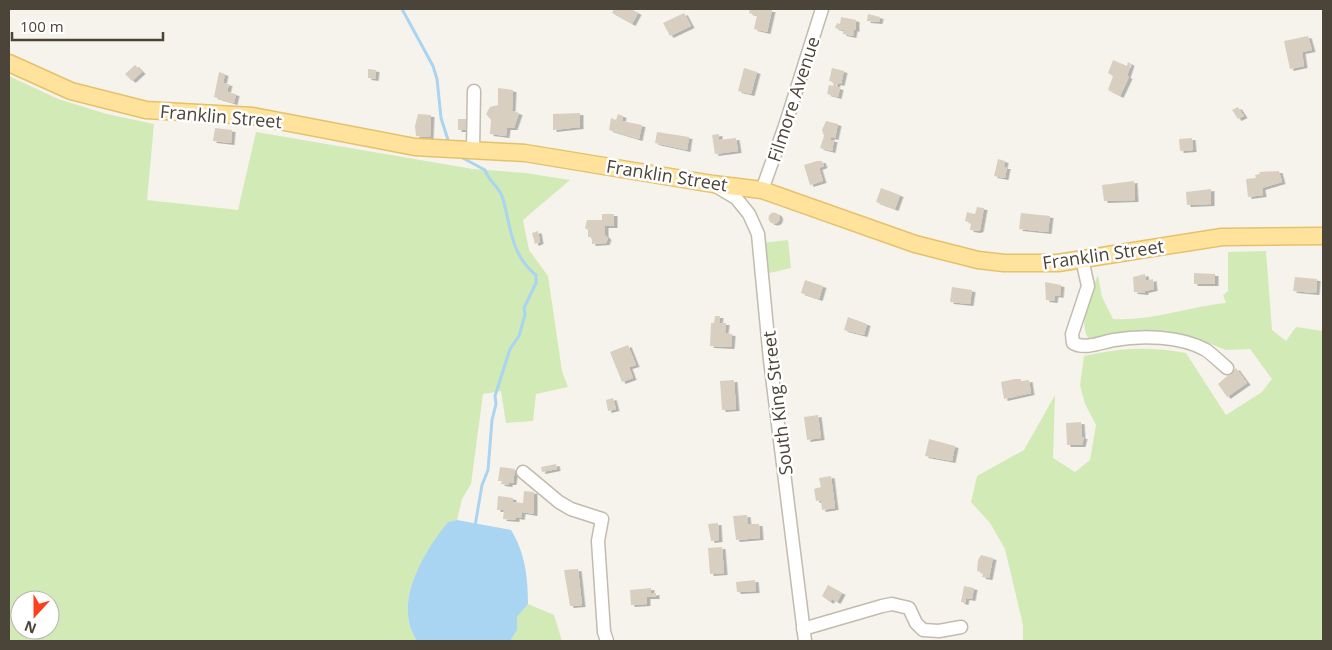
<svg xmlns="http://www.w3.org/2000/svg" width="1332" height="650" font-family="'Open Sans',sans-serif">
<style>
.green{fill:#d2eab5;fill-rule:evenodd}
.water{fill:#a9d4f2}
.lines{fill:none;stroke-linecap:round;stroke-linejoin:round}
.stream{stroke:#a9d4f2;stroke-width:3}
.building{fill:#d8cfc1;filter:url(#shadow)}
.minor-casing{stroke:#c2bbae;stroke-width:15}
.major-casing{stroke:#e6c16a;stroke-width:19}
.minor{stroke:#fff;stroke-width:12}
.major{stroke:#ffe39c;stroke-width:16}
.labels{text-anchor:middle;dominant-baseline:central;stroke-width:5;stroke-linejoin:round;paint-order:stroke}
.street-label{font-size:18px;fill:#4b4439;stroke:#fff}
</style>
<defs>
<filter id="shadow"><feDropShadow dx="3.5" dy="2" stdDeviation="0" flood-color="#0004"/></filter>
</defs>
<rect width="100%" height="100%" fill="#f6f3ec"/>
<g class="green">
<path d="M 9,76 L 58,99 L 107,114 L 154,124 L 147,200 L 238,210 L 256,132 L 473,169 L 525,173 L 570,180 L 523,220 L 529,250 L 548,276 L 562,371 L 568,387 L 536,394 L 533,421 L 506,423 L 501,391 L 483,394 L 471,484 L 462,499 L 457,520 L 448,523 C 423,553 392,604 417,641 L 9,641 ZM 20,600 L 50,600 L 50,630 L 20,630 Z"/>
<polygon points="788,240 791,268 757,276 754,244"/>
<path d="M 1266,251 L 1272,330 L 1286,341 L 1296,327 L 1323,331 L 1323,641 L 1023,641 L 1023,625 L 1005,549 L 990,523 L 971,502 L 977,476 L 1024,450 L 1055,395 L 1053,458 L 1075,472 L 1090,460 L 1096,425 L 1085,404 L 1080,385 L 1084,356 C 1119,348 1150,346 1186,353 L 1226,415 L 1262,392 L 1272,379 L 1250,349 L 1226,350 L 1201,340 L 1160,333 L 1126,333 L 1088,338 C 1078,321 1091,292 1098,275 L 1102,297 L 1113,319 C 1154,321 1186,307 1226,303 L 1223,295 L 1228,291 L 1228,252 Z"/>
<polygon points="528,604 554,615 562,641 510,641 517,630 517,617"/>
</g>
<path class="water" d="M 457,520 L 511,530 C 525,552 528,578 528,604 L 517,617 L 517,630 L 510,641 L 417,641 C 392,604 423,553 448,522 Z"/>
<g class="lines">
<g class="stream">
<polyline points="402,9 433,66 437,79 441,118 449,143"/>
<path d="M 459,156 L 485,170 C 489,182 500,187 503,199 C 511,228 511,255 536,275 L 536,283 L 524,308 L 525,315 L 519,336 L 510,349 L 495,396 L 496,404 L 492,420 L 488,470 L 482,485 L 475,526"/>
</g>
</g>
<g class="building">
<polygon points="614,9 631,9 638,13 632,24 612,13"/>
<polygon points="750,9 772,10 767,32 754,29 757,15 749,13"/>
<polygon points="684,13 691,26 670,36 663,23"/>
<polygon points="868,14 880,17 879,22 867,21"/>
<polygon points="841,17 856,20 856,30 854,29 853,36 843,34 843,30 835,28 837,23 840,24"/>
<polygon points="1308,36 1312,50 1302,52 1304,66 1290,69 1284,41"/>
<polygon points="1113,60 1127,66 1128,62 1131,64 1127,76 1129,77 1120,96 1108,90 1113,76 1108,73"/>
<polygon points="135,65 142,72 132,81 125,74"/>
<polygon points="744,68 757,72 751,94 738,91"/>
<polygon points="832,68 844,71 841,84 837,83 836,87 840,88 838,97 827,94 829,85 833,86 834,82 829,81"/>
<polygon points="368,69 376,70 375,79 368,78"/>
<polygon points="219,72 225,74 223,83 229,84 227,92 236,94 234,103 214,97"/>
<polygon points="498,88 513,90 512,111 519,113 514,128 507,128 506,136 490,134 491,120 486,114 490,107 498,105"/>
<polygon points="1238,107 1244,116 1238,119 1232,110"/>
<polygon points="580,113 580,127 553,130 553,114"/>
<polygon points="418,114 431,115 430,137 416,136 415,126"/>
<polygon points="618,114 623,116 622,121 642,125 639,139 609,130 611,118 616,120"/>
<rect x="458" y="119" width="9" height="11"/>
<polygon points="826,121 838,124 835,138 831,137 831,140 834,140 832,151 820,148 824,136 822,130"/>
<polygon points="215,128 232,130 231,143 213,141"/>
<polygon points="657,132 689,137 687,150 655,143"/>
<polygon points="719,134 719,140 736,138 738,151 715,154 712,135"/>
<polygon points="1192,138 1193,150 1180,151 1179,139"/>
<polygon points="998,159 1005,161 1004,167 1007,167 1005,178 994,176"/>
<polygon points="817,161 822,161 824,166 819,168 823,181 810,185 804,165"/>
<polygon points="1279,171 1282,182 1262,188 1263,195 1248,197 1246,179 1256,178 1255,175 1260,174 1259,172"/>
<polygon points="1134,181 1135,200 1104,201 1102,185"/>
<polygon points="881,188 900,195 895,209 876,202"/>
<polygon points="1211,189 1211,204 1187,205 1186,192"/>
<polygon points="977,207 984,208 980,230 977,231 970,230 971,223 965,221 967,212 975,214"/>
<circle cx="774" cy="218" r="5.5"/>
<polygon points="1021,213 1050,216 1048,232 1019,229"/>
<polygon points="602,214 614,214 614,226 605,226 605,235 608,238 606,243 592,244 592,237 588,237 588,230 585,228 587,220 602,220"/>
<polygon points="538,231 540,242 535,244 532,233"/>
<polygon points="1194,273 1215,274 1215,284 1194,284"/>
<polygon points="1145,274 1146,281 1153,279 1154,289 1145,291 1145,293 1134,292 1133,277"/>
<polygon points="1295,277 1317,279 1316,293 1293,291"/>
<polygon points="805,280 823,286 819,299 801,293"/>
<polygon points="1045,282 1061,285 1060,296 1055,295 1054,301 1046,300"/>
<polygon points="952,287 972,290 970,304 950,302"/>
<polygon points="715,316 720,316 719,323 726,323 725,333 732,334 731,347 710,346 711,323 714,323"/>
<polygon points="848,317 867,324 864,335 844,330"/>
<polygon points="628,345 636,365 629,367 633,378 622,382 610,352"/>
<polygon points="1236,368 1247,383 1227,397 1218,384"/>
<polygon points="1015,379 1021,379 1021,381 1029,380 1031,393 1004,399 1001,382"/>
<polygon points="734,380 736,409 722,410 720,381"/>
<polygon points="613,398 616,409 608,411 606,400"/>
<polygon points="818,415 821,438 807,440 804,417"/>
<polygon points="1081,422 1082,437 1084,437 1082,445 1067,445 1066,423"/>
<polygon points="929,439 955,446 952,461 925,456"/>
<polygon points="556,464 557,469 542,472 541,467"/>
<polygon points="500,467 515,469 513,483 509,483 509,485 501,484 502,481 498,481"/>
<polygon points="831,476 835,508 822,510 821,500 816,501 814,489 821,487 819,478"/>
<polygon points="524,491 534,492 534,514 522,512 521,518 516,517 516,520 503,519 504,510 497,510 498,496 513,498 513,502 523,503"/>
<polygon points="747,515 748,524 759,524 760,538 736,540 733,516"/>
<polygon points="718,523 719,540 711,541 708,524"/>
<polygon points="722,547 724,573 710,574 708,548"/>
<polygon points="981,555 993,558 989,578 982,577 983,573 977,571 978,560"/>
<polygon points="578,569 582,605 570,606 564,570"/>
<polygon points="755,580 756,591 737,592 736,582"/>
<polygon points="828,585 842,593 837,602 832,599 830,602 822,596"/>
<polygon points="964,586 974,588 972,599 966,598 965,603 961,602"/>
<polygon points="651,588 651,594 656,593 656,597 647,597 647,604 631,605 630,590"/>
</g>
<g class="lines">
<defs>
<g id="minor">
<polyline points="473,151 474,91"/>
<polyline points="716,186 736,198 749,214 758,234 770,360 805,641"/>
<polyline points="762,190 785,126 822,9"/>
<path d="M 1082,259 L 1088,286 L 1072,334 L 1073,343 C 1085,350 1102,342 1114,340 C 1142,335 1181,336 1206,350 C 1213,355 1220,362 1227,368"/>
<polyline points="523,472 559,502 571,509 602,519 598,541 604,632 607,641"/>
<polyline points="803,629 882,606 892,604 909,608 916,623 923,630 939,631 961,627"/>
</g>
<polyline id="major" points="9,63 71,91 146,110 253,116 415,147 525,153 713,184 762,190 915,244 978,260 1004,263 1058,263 1222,237 1323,236"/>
</defs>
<use href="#minor" class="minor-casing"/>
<use href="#major" class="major-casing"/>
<use href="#minor" class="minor"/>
<use href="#major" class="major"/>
</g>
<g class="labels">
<g class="street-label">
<text transform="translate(793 99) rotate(-72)">Filmore Avenue</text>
<text transform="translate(221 116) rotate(5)">Franklin Street</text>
<text transform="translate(667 175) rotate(9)">Franklin Street</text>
<text transform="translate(1103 254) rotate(-8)">Franklin Street</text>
<text transform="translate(777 403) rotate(-97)">South King Street</text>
</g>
</g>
<rect width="1332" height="650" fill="none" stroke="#4b4439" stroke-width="20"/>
<g transform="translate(35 615) rotate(201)"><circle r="24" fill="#ffffff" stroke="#b7b4b0"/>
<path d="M0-4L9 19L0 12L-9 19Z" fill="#fc3f1d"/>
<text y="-8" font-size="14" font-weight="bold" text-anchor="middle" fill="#4b4439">N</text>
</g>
<path d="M12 32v8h151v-8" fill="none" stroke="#4b4439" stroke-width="2.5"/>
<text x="20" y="32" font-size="15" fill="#4b4439" stroke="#ffffff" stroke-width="4" paint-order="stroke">100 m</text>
</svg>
